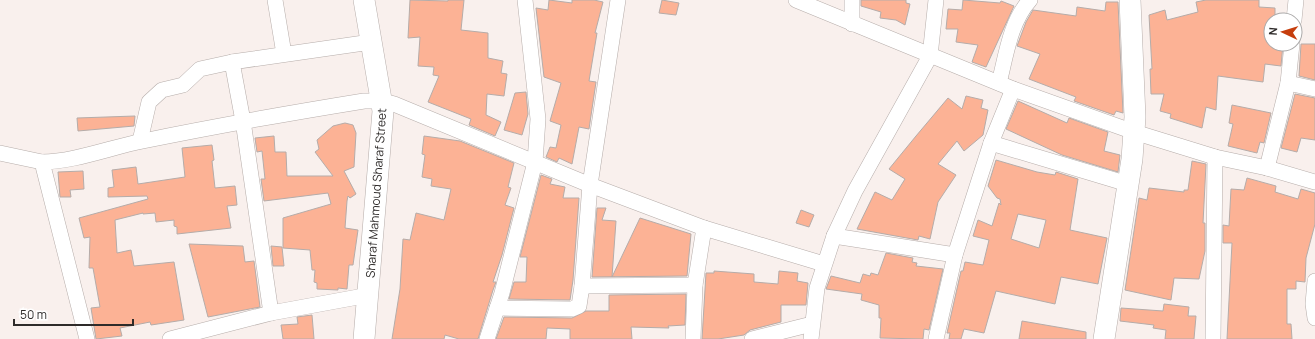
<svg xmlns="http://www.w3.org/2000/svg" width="1315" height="339" font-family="Manrope,sans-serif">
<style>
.building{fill:#fcb295;stroke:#b5aca9;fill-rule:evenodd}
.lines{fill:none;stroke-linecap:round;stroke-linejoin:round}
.street-casing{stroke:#b6adaa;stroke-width:16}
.secondary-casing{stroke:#b6adaa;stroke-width:22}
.street{stroke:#fff;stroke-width:15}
.secondary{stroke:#fff;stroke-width:21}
.labels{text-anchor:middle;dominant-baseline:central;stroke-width:4;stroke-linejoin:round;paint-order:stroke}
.street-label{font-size:12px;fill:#2e2b2a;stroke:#fff}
</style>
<rect width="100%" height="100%" fill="#f9f0ed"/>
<g class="building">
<polygon points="410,0 448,1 448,0 464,0 461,30 488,33 488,58 503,61 501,73 507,74 504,96 487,94 486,115 501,122 495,136 469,125 471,119 428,102 439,76 433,75 434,67 418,66 420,37 408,38"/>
<polygon points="549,0 572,3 572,0 594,0 603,2 595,33 597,33 589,81 596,82 589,129 579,127 572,164 559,158 557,162 546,157 550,147 556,148 561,125 550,121 561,83 544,77 536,8 548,10"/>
<polygon points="662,0 679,3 676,15 659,13"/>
<polygon points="861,0 906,0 906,3 910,4 905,25 896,20 880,18 881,12 861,6"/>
<polygon points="963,0 1000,3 1001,1 1014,6 986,67 972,62 978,45 956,42 958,29 946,29 948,9 962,10"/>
<polygon points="1206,0 1259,0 1259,7 1275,8 1275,20 1271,20 1271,44 1283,44 1281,66 1265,64 1263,82 1218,76 1216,110 1206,107 1202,128 1170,118 1171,114 1160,111 1164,94 1151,94 1150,69 1152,69 1149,15 1165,10 1167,20 1198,12 1196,2"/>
<polygon points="1106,2 1118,2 1123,113 1116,111 1114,115 1074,101 1076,97 1029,79 1040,54 1017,46 1026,22 1033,10 1076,16 1077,7 1105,11"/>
<polygon points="1301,44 1315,44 1315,80 1299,76"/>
<polygon points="526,92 528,114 522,135 504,130 515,93"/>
<polygon points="1295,94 1315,98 1315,140 1301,138 1297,152 1281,148"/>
<polygon points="966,96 983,100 981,108 988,110 983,135 964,151 957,141 938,164 956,175 938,202 930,239 919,236 918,240 857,229 875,192 892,200 905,179 889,169 916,136 948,98 962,109"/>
<polygon points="1018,101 1067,123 1069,118 1108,132 1104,151 1120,155 1118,172 1062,155 1006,129"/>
<polygon points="1232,105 1271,113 1264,143 1260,142 1257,153 1228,146 1233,124 1229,123"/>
<polygon points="135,116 134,126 78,131 77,118"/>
<polygon points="345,123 353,125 356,133 354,167 344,171 356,194 350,198 348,196 347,201 345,228 358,230 353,265 349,265 347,289 338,288 338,290 317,289 317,283 314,282 315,270 312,270 310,250 283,248 283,218 331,204 328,193 264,201 261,179 265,179 262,151 257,152 255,138 274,136 275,152 286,152 287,176 333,176 315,152 319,149 317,140 333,126"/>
<polygon points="424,136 460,141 514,163 508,187 511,188 505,205 514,208 502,255 493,282 496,282 493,290 478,339 459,339 445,335 444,339 392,339 400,289 403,239 410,240 416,213 444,220 451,189 431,186 432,179 422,177 425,155 422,154"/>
<polygon points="212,145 214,160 212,161 215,188 235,186 237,205 227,206 231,228 177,234 177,227 174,226 174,220 156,222 155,213 143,214 143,213 115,220 117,253 131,250 134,266 174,262 184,320 151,325 150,322 120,328 122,336 96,339 91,308 100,307 93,268 89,268 90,237 84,238 79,218 148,199 147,196 108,197 108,188 114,187 112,170 136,167 138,184 185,177 182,148"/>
<path d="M 996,160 L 1037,172 L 1055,175 L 1056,172 L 1078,179 L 1070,230 L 1107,238 L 1098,284 L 1061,277 L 1055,304 L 996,291 L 984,333 L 964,329 L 961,339 L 949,339 L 950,333 L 947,333 L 961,271 L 963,271 L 965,262 L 983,265 L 989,240 L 973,236 L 978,220 L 992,226 L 999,203 L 1001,205 L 1000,199 L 997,198 L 988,186 ZM 1018,214 L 1046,220 L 1039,248 L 1011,239 Z"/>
<polygon points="1192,161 1206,164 1203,223 1205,223 1205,251 1199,279 1174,278 1171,300 1125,290 1139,198 1147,200 1149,188 1184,192 1184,190 1188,190"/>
<polygon points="83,171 84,189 70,190 71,197 60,197 58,172"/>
<polygon points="541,175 552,179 550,184 565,187 563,198 579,198 573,280 570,300 509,299 514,282 526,282 527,257 520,257"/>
<polygon points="1247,178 1276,186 1275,192 1298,199 1301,189 1315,193 1315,224 1306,258 1305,282 1296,281 1296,289 1287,289 1287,324 1291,324 1292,339 1227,339 1232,243 1223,243 1223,225 1229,226 1231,189 1244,190"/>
<polygon points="597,208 606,208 602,220 616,221 612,277 640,218 691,234 687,276 592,277"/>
<polygon points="801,210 814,215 809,227 796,223"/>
<polygon points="189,244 243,246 245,262 254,261 260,307 208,317"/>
<polygon points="271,246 282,247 284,266 273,266"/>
<polygon points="886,253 913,258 912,262 917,263 916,266 943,269 929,330 924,329 923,339 880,338 881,318 879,318 879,305 861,300 862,294 826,289 831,276 860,283 863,274 870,276 871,273 878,275"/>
<polygon points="714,271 754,274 754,282 778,284 779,271 798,273 797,281 808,283 806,305 781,305 781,322 750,330 744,335 718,339 702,339 706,273 714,273"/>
<polygon points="686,294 685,325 668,326 669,328 631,327 632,339 570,339 570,329 547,328 546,339 496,339 504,317 572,318 586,311 609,311 609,295"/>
<polygon points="1164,304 1189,307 1188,316 1196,316 1194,339 1165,339 1166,330 1153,328 1154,325 1120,321 1121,308 1163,311"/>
<polygon points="312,315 314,339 283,339 281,325 298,324 297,317"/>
<polygon points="1022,321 1086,332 1086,339 1019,339"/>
</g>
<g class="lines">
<defs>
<g id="street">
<polyline points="275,0 284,54"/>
<polyline points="796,0 1013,89 1134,132 1215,157 1267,168 1315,182"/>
<polyline points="852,0 852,24"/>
<polyline points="1294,20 1296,0"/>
<polyline points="232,62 243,121 271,313"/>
<path d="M 999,83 C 1006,56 1010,22 1030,0"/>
<polyline points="1288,83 1315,89"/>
<polyline points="140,141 149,102 162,90 183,85 200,69 232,62 371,42"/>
<polyline points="991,143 1128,184"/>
<polyline points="0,153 42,162 87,339"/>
<path d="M 42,162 C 73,162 112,147 143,141 C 216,126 290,113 364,101 L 383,101 L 394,104 L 590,185 L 704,228 L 824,264"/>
<polyline points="1267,168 1288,83 1292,44"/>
<polyline points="834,236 955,255"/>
<polyline points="1315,281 1313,304 1315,318"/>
<polyline points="582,286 695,285"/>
<polyline points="497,308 572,309 579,306 582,286 590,185 618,0"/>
<polyline points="170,339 271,313 369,295"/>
<polyline points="487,339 502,293 535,162 538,119 525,0"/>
<polyline points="693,339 695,285 704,228"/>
<polyline points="752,339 812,324"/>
<polyline points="811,339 817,288 834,236 855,191 930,56 936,0"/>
<polyline points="936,339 955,255 991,143 1013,89"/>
<polyline points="1213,339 1215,157"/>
</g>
<g id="secondary">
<polyline points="364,0 383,111 364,339"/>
<polyline points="1104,339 1132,159 1135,117 1130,0"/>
</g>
</defs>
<use href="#street" class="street-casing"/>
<use href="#secondary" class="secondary-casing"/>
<use href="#street" class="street"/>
<use href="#secondary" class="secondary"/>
</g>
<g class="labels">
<g class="street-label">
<text transform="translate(376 193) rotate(-86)">Sharaf Mahmoud Sharaf Street</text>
</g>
</g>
<g transform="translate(1283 32) rotate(274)"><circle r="19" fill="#ffffff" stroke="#abaaaa"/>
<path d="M0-3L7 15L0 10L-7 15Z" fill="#c63e0d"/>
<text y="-6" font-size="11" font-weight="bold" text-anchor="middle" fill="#2e2b2a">N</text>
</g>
<path d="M14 319v6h119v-6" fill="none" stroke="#2e2b2a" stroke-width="2"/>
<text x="20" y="319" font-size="12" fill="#2e2b2a" stroke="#ffffff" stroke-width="3" paint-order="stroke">50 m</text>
</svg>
